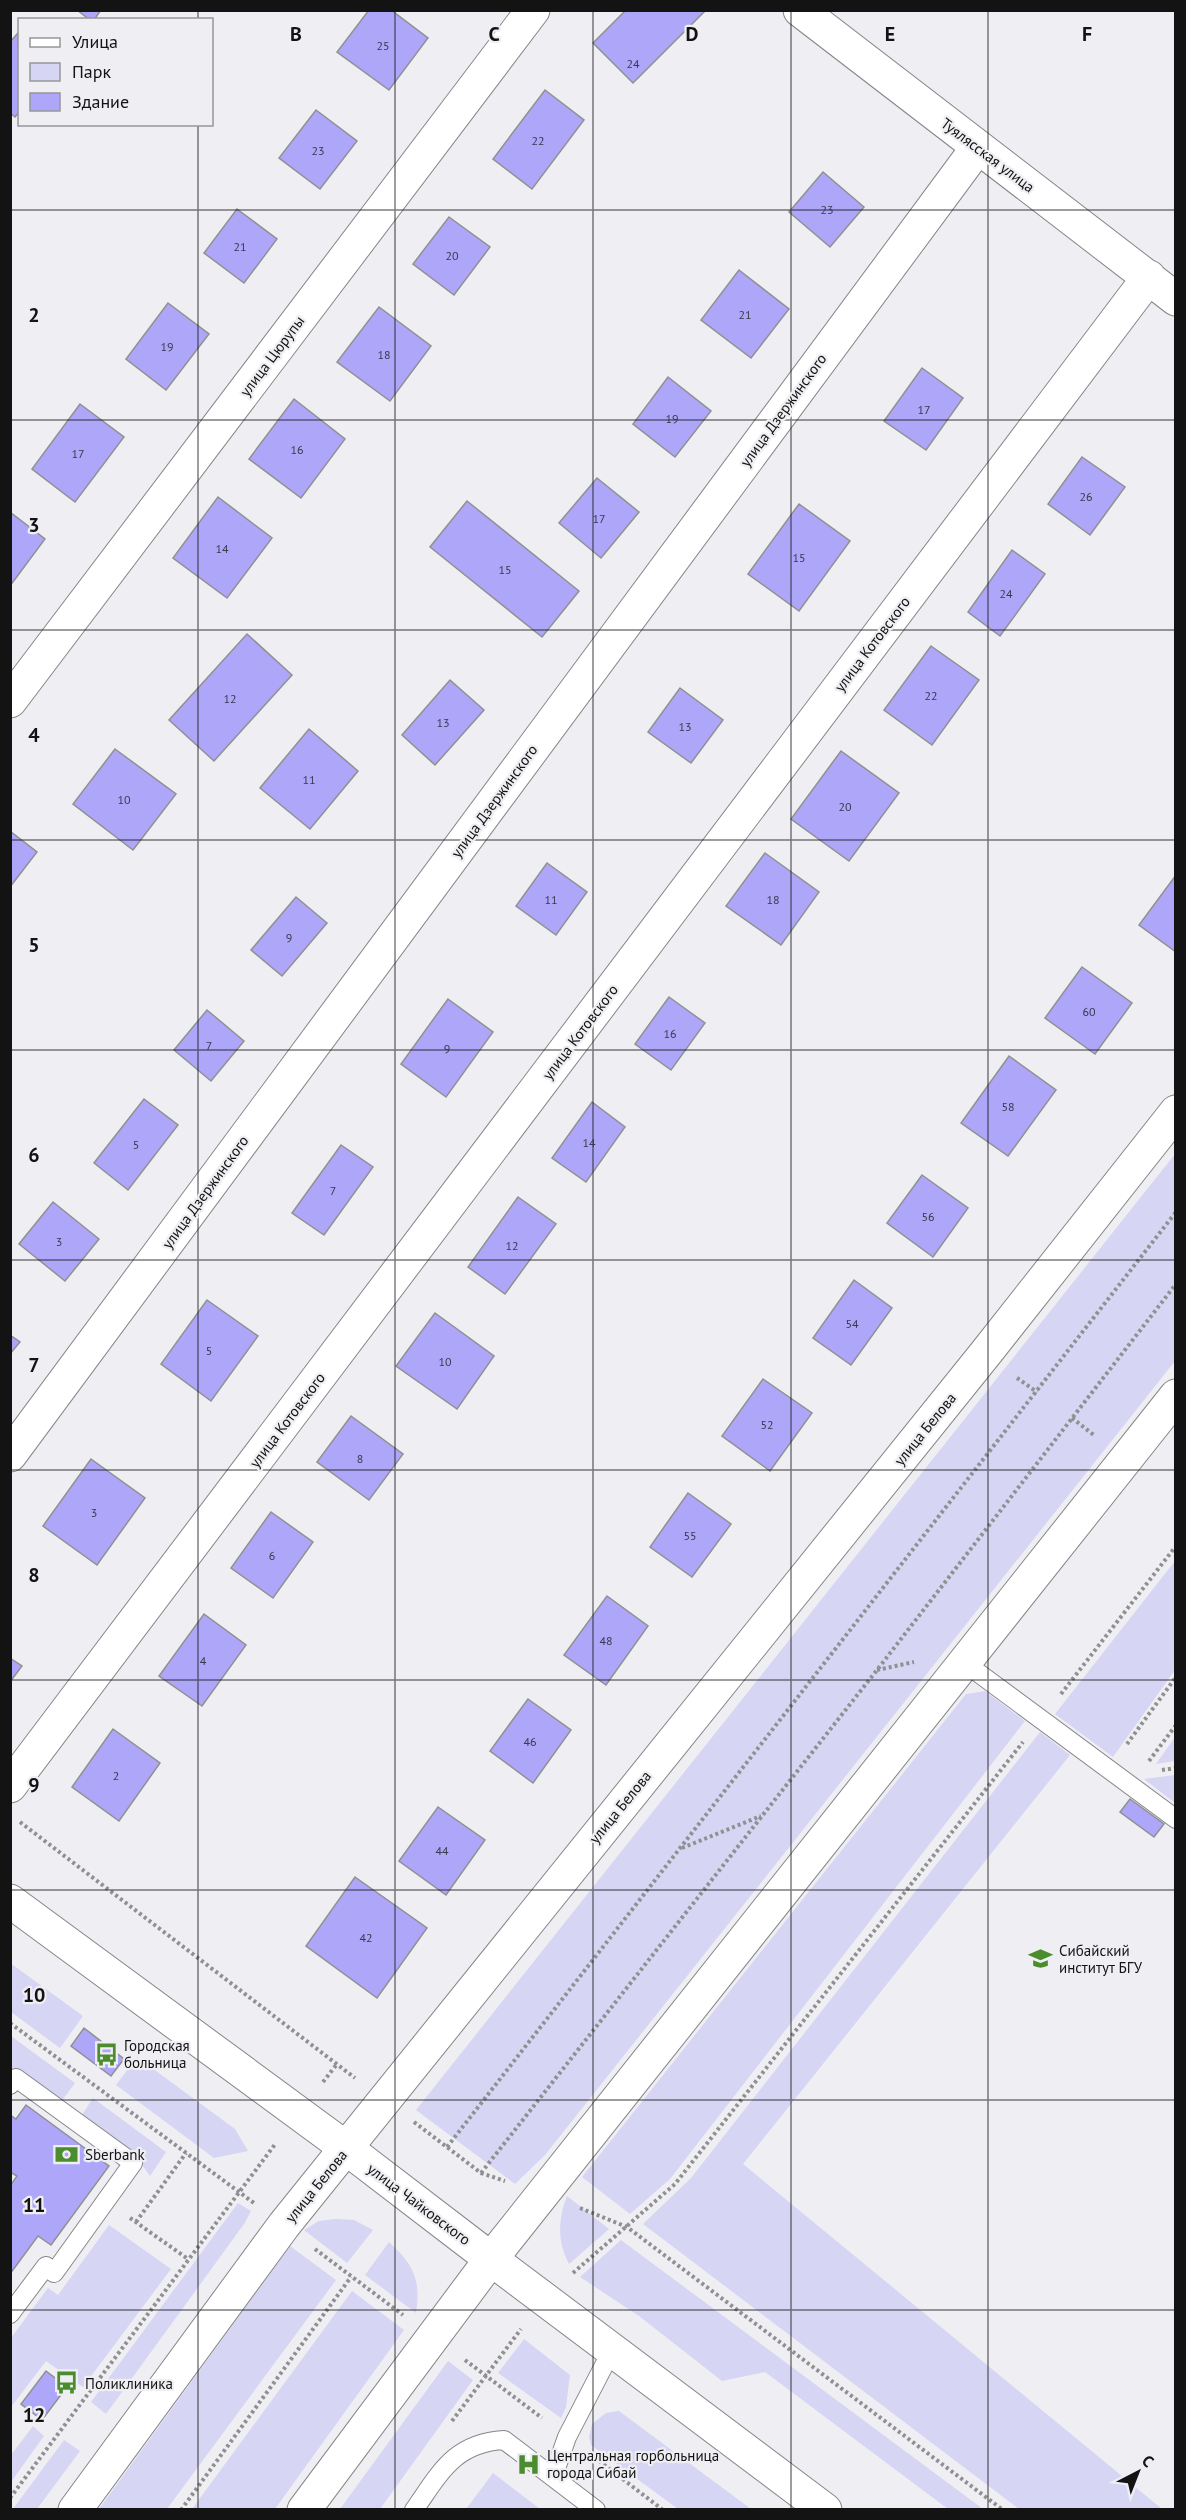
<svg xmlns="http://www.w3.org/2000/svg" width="1186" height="2520" font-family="'PT Sans',sans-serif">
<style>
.green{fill:#d6d5f4}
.building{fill:#aea6f8;stroke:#909093;stroke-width:1.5}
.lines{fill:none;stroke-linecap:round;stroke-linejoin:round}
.service-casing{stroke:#868689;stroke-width:20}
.minor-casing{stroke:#868689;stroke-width:35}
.tertiary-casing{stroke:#868689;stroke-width:35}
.secondary-casing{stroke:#868689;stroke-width:35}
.path{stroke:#909093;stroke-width:4;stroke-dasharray:3 3;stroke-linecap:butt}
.service{stroke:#fff;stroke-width:18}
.minor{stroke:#fff;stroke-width:33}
.tertiary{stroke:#fff;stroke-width:33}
.secondary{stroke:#fff;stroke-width:33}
.grid{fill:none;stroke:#131314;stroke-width:1.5;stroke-opacity:0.55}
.labels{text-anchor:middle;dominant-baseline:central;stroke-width:4.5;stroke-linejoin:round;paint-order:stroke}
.number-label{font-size:12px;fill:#3a384d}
.street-label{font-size:15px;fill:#131314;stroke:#efeff3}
.poi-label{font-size:15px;fill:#131314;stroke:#efeff3;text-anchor:start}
.grid-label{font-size:20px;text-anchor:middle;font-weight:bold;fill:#131314;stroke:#efeff3;stroke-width:4.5;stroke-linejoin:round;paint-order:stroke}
</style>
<rect width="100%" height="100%" fill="#efeff3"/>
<g class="green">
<polygon points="1175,1154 1175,1361 545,2155 515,2184 416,2110"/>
<polygon points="1175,1561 1175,1670 1113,1757 1055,1714"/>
<polygon points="985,1691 1025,1721 670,2179 630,2214 582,2177 966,1694"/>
<polygon points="1040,1732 1070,1755 743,2164 1162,2509 1019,2509 643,2224 691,2178"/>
<polygon points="1175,1737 1175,1761 1156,1764"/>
<polygon points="1175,1775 1175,1803 1144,1779"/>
<polygon points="11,1965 13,1965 83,2016 60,2048 11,2012"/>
<polygon points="11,2036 75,2083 61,2102 13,2068 11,2071"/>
<polygon points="137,2057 235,2129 248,2151 214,2158 116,2085"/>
<polygon points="93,2098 166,2152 150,2176 137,2158 80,2118"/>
<path d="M 567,2196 L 609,2229 L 569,2264 C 557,2242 558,2219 567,2196 Z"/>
<polygon points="238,2203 251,2211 244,2224 106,2414 91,2402"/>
<polygon points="336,2219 354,2220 373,2230 347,2263 304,2230 319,2221"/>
<polygon points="109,2225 171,2269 83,2387 46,2361 11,2407 11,2338 48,2288 58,2295"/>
<polygon points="621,2240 983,2509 948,2509 765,2372 722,2381 639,2316 580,2277"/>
<path d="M 389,2242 C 414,2265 421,2280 416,2313 L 365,2275 Z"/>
<polygon points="290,2246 336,2280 167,2509 99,2509"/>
<polygon points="352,2291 404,2330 275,2509 192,2509"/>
<polygon points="524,2339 570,2375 566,2407 561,2418 498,2373"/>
<polygon points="448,2361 473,2380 380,2509 340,2509"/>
<polygon points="619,2411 751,2509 678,2509 591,2445 589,2437 592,2424 606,2413"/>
<polygon points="33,2426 44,2436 11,2482 11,2455"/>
<polygon points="64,2440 80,2451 37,2509 13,2509"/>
<polygon points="493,2473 540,2509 466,2509"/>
</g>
<g class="building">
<polygon points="77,10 101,10 94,20 90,20"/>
<polygon points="369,10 391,10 428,38 389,90 337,52"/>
<polygon points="626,10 706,10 633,83 593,43"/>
<polygon points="18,33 20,111 15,117 10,113 10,42"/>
<polygon points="545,90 584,120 532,189 493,159"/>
<polygon points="316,110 357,141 320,189 279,158"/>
<polygon points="823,172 864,207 830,247 789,212"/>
<polygon points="237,209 277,239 244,283 204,253"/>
<polygon points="449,217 490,247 454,295 413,264"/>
<polygon points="739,270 789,309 751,358 701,320"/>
<polygon points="168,303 209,334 166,390 126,359"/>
<polygon points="379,307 431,346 390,401 337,362"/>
<polygon points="922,368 963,398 926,450 884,421"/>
<polygon points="668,377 711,411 675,457 633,424"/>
<polygon points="294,399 345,439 301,498 249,459"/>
<polygon points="80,404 124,437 75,502 32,469"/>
<polygon points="1082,457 1125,487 1090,535 1048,504"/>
<polygon points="597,478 639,512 601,558 559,523"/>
<polygon points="218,497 272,538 227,598 173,558"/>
<polygon points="467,501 579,591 542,637 430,547"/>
<polygon points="799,504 850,541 799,611 748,574"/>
<polygon points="10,512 45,539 10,586"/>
<polygon points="1012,550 1045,574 1000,636 968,612"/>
<polygon points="247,634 292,675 214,761 169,720"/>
<polygon points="931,646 979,680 932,745 884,710"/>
<polygon points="450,680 484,710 435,765 402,735"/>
<polygon points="680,688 723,720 691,763 648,732"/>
<polygon points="309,729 358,771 310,829 260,788"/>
<polygon points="115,749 176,794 133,850 73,804"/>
<polygon points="841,751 899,793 849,861 791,819"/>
<polygon points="10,831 37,852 10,887"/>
<polygon points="765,853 819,892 781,945 726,906"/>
<polygon points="547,863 587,892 556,935 516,906"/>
<polygon points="1176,875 1176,952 1139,925"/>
<polygon points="296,897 327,923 282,976 251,950"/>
<polygon points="1082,967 1132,1003 1095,1054 1045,1018"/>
<polygon points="669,997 705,1023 671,1070 635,1044"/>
<polygon points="448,999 493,1032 446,1097 401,1064"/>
<polygon points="207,1010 244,1041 211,1081 174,1050"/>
<polygon points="1009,1056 1056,1090 1008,1156 961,1123"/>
<polygon points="144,1099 178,1125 128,1190 94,1163"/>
<polygon points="592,1102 625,1127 586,1182 552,1158"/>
<polygon points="341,1145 373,1167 324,1235 292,1213"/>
<polygon points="922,1175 968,1208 933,1257 887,1223"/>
<polygon points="518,1197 556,1224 505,1294 468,1267"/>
<polygon points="53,1202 99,1239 65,1281 19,1244"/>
<polygon points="854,1280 892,1308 851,1365 813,1338"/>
<polygon points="207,1300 258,1336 211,1401 161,1364"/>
<polygon points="435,1313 494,1356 457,1409 396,1366"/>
<polygon points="10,1335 20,1342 10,1354"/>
<polygon points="763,1379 812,1413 770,1471 722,1436"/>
<polygon points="351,1416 403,1454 369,1500 317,1462"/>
<polygon points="91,1459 145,1498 97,1565 43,1526"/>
<polygon points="688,1493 731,1524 692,1577 650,1547"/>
<polygon points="271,1512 313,1542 273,1598 231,1568"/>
<polygon points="607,1596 648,1626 606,1685 564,1655"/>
<polygon points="204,1614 246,1645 202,1706 159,1676"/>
<polygon points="10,1658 22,1666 10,1682"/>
<polygon points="528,1699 571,1730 533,1783 490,1751"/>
<polygon points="113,1729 160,1763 119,1821 72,1787"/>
<polygon points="1130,1799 1164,1824 1154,1837 1120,1812"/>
<polygon points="438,1807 485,1840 446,1895 399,1861"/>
<polygon points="355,1877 427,1928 377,1998 306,1946"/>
<polygon points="84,2028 124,2059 111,2076 71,2046"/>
<polygon points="26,2105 109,2166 51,2245 38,2236 10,2274 10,2186 17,2176 10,2172 10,2115 16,2119"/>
<polygon points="46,2371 67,2387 42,2420 21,2404"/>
</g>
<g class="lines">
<defs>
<g id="service">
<polyline points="965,1663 1176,1819"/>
<polyline points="10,2085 16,2078 133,2163 54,2273 46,2266 10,2314"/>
<polyline points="553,2477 567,2437 612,2350"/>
<path d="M 414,2510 C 440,2473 454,2443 504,2440 L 596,2510"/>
</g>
<g id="minor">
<polyline points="800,10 1176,299"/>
<polyline points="10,701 533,10"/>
<polyline points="10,1455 978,147"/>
<polyline points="10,1786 1149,277"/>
</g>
<polyline id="tertiary" points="491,2259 825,2510"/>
<g id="secondary">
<polyline points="10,1901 346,2148 491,2259"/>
<polyline points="75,2510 284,2225 985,1354 1176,1112"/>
<polyline points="304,2510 491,2259 1176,1396"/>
</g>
</defs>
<use href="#service" class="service-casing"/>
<use href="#minor" class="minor-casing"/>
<use href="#tertiary" class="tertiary-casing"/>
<use href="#secondary" class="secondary-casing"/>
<g class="path">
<polyline points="1017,1378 1037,1392"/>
<polyline points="1072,1418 1095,1436"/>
<polyline points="877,1670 914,1662"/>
<polyline points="1061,1694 1176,1546"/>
<polyline points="1127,1744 1176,1677"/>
<polyline points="1149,1761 1176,1725"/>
<polyline points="1162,1770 1176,1768"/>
<polyline points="20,1822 355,2078"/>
<polyline points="682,1848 761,1816"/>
<polyline points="10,2023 254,2203"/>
<polyline points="323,2082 337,2064"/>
<polyline points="414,2122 481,2173 505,2181"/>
<polyline points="447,2147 1176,1212"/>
<polyline points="481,2173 877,1670 1176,1284"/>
<polyline points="580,2208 627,2227 1003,2510"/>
<polyline points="130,2218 188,2259"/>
<polyline points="136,2222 186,2153"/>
<polyline points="315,2249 403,2315"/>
<polyline points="573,2273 675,2184 1023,1742"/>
<polyline points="465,2360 542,2418"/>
<polyline points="452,2421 521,2329"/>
<polyline points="594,2457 663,2510"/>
<polyline points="10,2498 276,2143"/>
<polyline points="181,2510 351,2277"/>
</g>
<use href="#service" class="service"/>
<use href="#minor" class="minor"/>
<use href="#tertiary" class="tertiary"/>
<use href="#secondary" class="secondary"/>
</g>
<path class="grid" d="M 198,10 L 198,20M 395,10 L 395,2510M 593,10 L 593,2510M 791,10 L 791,2510M 988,10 L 988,2510M 198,124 L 198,2510M 10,210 L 1176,210M 10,420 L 1176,420M 10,630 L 1176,630M 10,840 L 1176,840M 10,1050 L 1176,1050M 10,1260 L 1176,1260M 10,1470 L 1176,1470M 10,1680 L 1176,1680M 10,1890 L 1176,1890M 10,2100 L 1176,2100M 10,2310 L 1176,2310"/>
<defs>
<symbol id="university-bare" viewBox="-9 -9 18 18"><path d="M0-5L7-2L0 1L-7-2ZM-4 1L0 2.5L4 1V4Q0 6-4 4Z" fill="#4b8c2e" stroke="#efeff3" stroke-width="2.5" paint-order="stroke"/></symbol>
<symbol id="bus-bare" viewBox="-9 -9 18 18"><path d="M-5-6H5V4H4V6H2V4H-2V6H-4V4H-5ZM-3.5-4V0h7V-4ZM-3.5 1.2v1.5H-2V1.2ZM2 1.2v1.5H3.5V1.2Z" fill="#4b8c2e" stroke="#efeff3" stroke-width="2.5" paint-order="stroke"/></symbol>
<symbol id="bank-bare" viewBox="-9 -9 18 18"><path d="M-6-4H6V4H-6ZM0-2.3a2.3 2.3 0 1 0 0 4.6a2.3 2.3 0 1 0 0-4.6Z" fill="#4b8c2e" stroke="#efeff3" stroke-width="2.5" paint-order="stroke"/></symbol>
<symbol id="hospital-bare" viewBox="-9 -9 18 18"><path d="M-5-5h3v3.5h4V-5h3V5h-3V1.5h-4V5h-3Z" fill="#4b8c2e" stroke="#efeff3" stroke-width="2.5" paint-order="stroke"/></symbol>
</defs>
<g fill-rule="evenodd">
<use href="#university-bare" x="1024" y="1942" width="33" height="33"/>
<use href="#bus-bare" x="90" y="2038" width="33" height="33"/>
<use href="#bank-bare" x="50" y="2138" width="33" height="33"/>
<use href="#bus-bare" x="50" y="2366" width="33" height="33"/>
<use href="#hospital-bare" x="512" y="2448" width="33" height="33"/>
</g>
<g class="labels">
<g class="number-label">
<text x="383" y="45">25</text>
<text x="633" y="63">24</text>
<text x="538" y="140">22</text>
<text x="318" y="150">23</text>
<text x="827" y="209">23</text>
<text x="240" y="246">21</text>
<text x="452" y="255">20</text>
<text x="745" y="314">21</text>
<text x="167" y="346">19</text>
<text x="384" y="354">18</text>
<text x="924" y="409">17</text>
<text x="672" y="418">19</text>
<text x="297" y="449">16</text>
<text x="78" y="453">17</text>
<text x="1086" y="496">26</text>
<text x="599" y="518">17</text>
<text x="222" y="548">14</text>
<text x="799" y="557">15</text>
<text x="505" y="569">15</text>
<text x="1006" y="593">24</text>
<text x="931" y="695">22</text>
<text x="230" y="698">12</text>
<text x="443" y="722">13</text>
<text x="685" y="726">13</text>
<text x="309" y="779">11</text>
<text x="124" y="799">10</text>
<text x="845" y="806">20</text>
<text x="551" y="899">11</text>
<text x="773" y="899">18</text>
<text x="289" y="937">9</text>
<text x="1089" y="1011">60</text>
<text x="670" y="1033">16</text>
<text x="209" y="1045">7</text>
<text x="447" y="1048">9</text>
<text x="1008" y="1106">58</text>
<text x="589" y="1142">14</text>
<text x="136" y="1144">5</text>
<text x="333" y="1190">7</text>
<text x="928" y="1216">56</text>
<text x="59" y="1241">3</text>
<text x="512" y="1245">12</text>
<text x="852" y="1323">54</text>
<text x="209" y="1350">5</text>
<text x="445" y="1361">10</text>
<text x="767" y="1424">52</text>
<text x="360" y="1458">8</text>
<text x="94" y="1512">3</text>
<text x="690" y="1535">55</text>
<text x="272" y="1555">6</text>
<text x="606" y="1640">48</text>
<text x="203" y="1660">4</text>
<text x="530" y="1741">46</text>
<text x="116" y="1775">2</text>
<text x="442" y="1850">44</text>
<text x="366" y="1937">42</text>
</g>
<g class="street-label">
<text transform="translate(988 155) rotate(37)">Туялясская улица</text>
<text transform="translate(272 356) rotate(-53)">улица Цюрупы</text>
<text transform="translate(783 410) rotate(-54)">улица Дзержинского</text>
<text transform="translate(872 644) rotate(-53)">улица Котовского</text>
<text transform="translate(494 801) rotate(-54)">улица Дзержинского</text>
<text transform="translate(580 1032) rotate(-53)">улица Котовского</text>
<text transform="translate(205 1192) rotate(-54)">улица Дзержинского</text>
<text transform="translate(287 1420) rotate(-53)">улица Котовского</text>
<text transform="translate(925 1429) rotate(-51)">улица Белова</text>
<text transform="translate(620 1807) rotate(-51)">улица Белова</text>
<text transform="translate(316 2186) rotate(-51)">улица Белова</text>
<text transform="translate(419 2204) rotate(37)">улица Чайковского</text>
</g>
<g class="poi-label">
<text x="1059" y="1950">Сибайский<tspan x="1059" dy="17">институт БГУ</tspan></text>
<text x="124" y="2045">Городская<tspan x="124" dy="17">больница</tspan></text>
<text x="85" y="2154">Sberbank</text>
<text x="85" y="2383">Поликлиника</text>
<text x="547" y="2455">Центральная горбольница<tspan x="547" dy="17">города Сибай</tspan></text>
</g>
</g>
<g class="grid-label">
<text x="296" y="41">B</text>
<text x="494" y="41">C</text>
<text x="692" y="41">D</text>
<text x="890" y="41">E</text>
<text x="1087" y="41">F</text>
<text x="34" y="322">2</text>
<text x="34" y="532">3</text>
<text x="34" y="742">4</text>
<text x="34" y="952">5</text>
<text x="34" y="1162">6</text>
<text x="34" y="1372">7</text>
<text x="34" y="1582">8</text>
<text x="34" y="1792">9</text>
<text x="34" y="2002">10</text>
<text x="34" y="2212">11</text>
<text x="34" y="2422">12</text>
</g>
<rect width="1186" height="2520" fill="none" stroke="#131314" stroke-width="24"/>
<rect x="18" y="18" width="195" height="108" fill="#efeff3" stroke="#97979a" stroke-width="1.5"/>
<rect x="30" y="38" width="30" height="9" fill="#ffffff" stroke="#97979a" stroke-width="1.5"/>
<text x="72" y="48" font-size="18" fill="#131314">Улица</text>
<rect x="30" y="63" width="30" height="18" fill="#d6d5f4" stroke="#97979a" stroke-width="1.5"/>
<text x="72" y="78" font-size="18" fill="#131314">Парк</text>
<rect x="30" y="93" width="30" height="18" fill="#aea6f8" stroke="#97979a" stroke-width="1.5"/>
<text x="72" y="108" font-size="18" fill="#131314">Здание</text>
<g transform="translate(1138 2472) rotate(42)" stroke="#efeff3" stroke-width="4.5" paint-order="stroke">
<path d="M0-4.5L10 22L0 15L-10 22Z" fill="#131314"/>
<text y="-9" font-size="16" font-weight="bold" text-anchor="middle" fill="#131314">С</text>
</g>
</svg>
